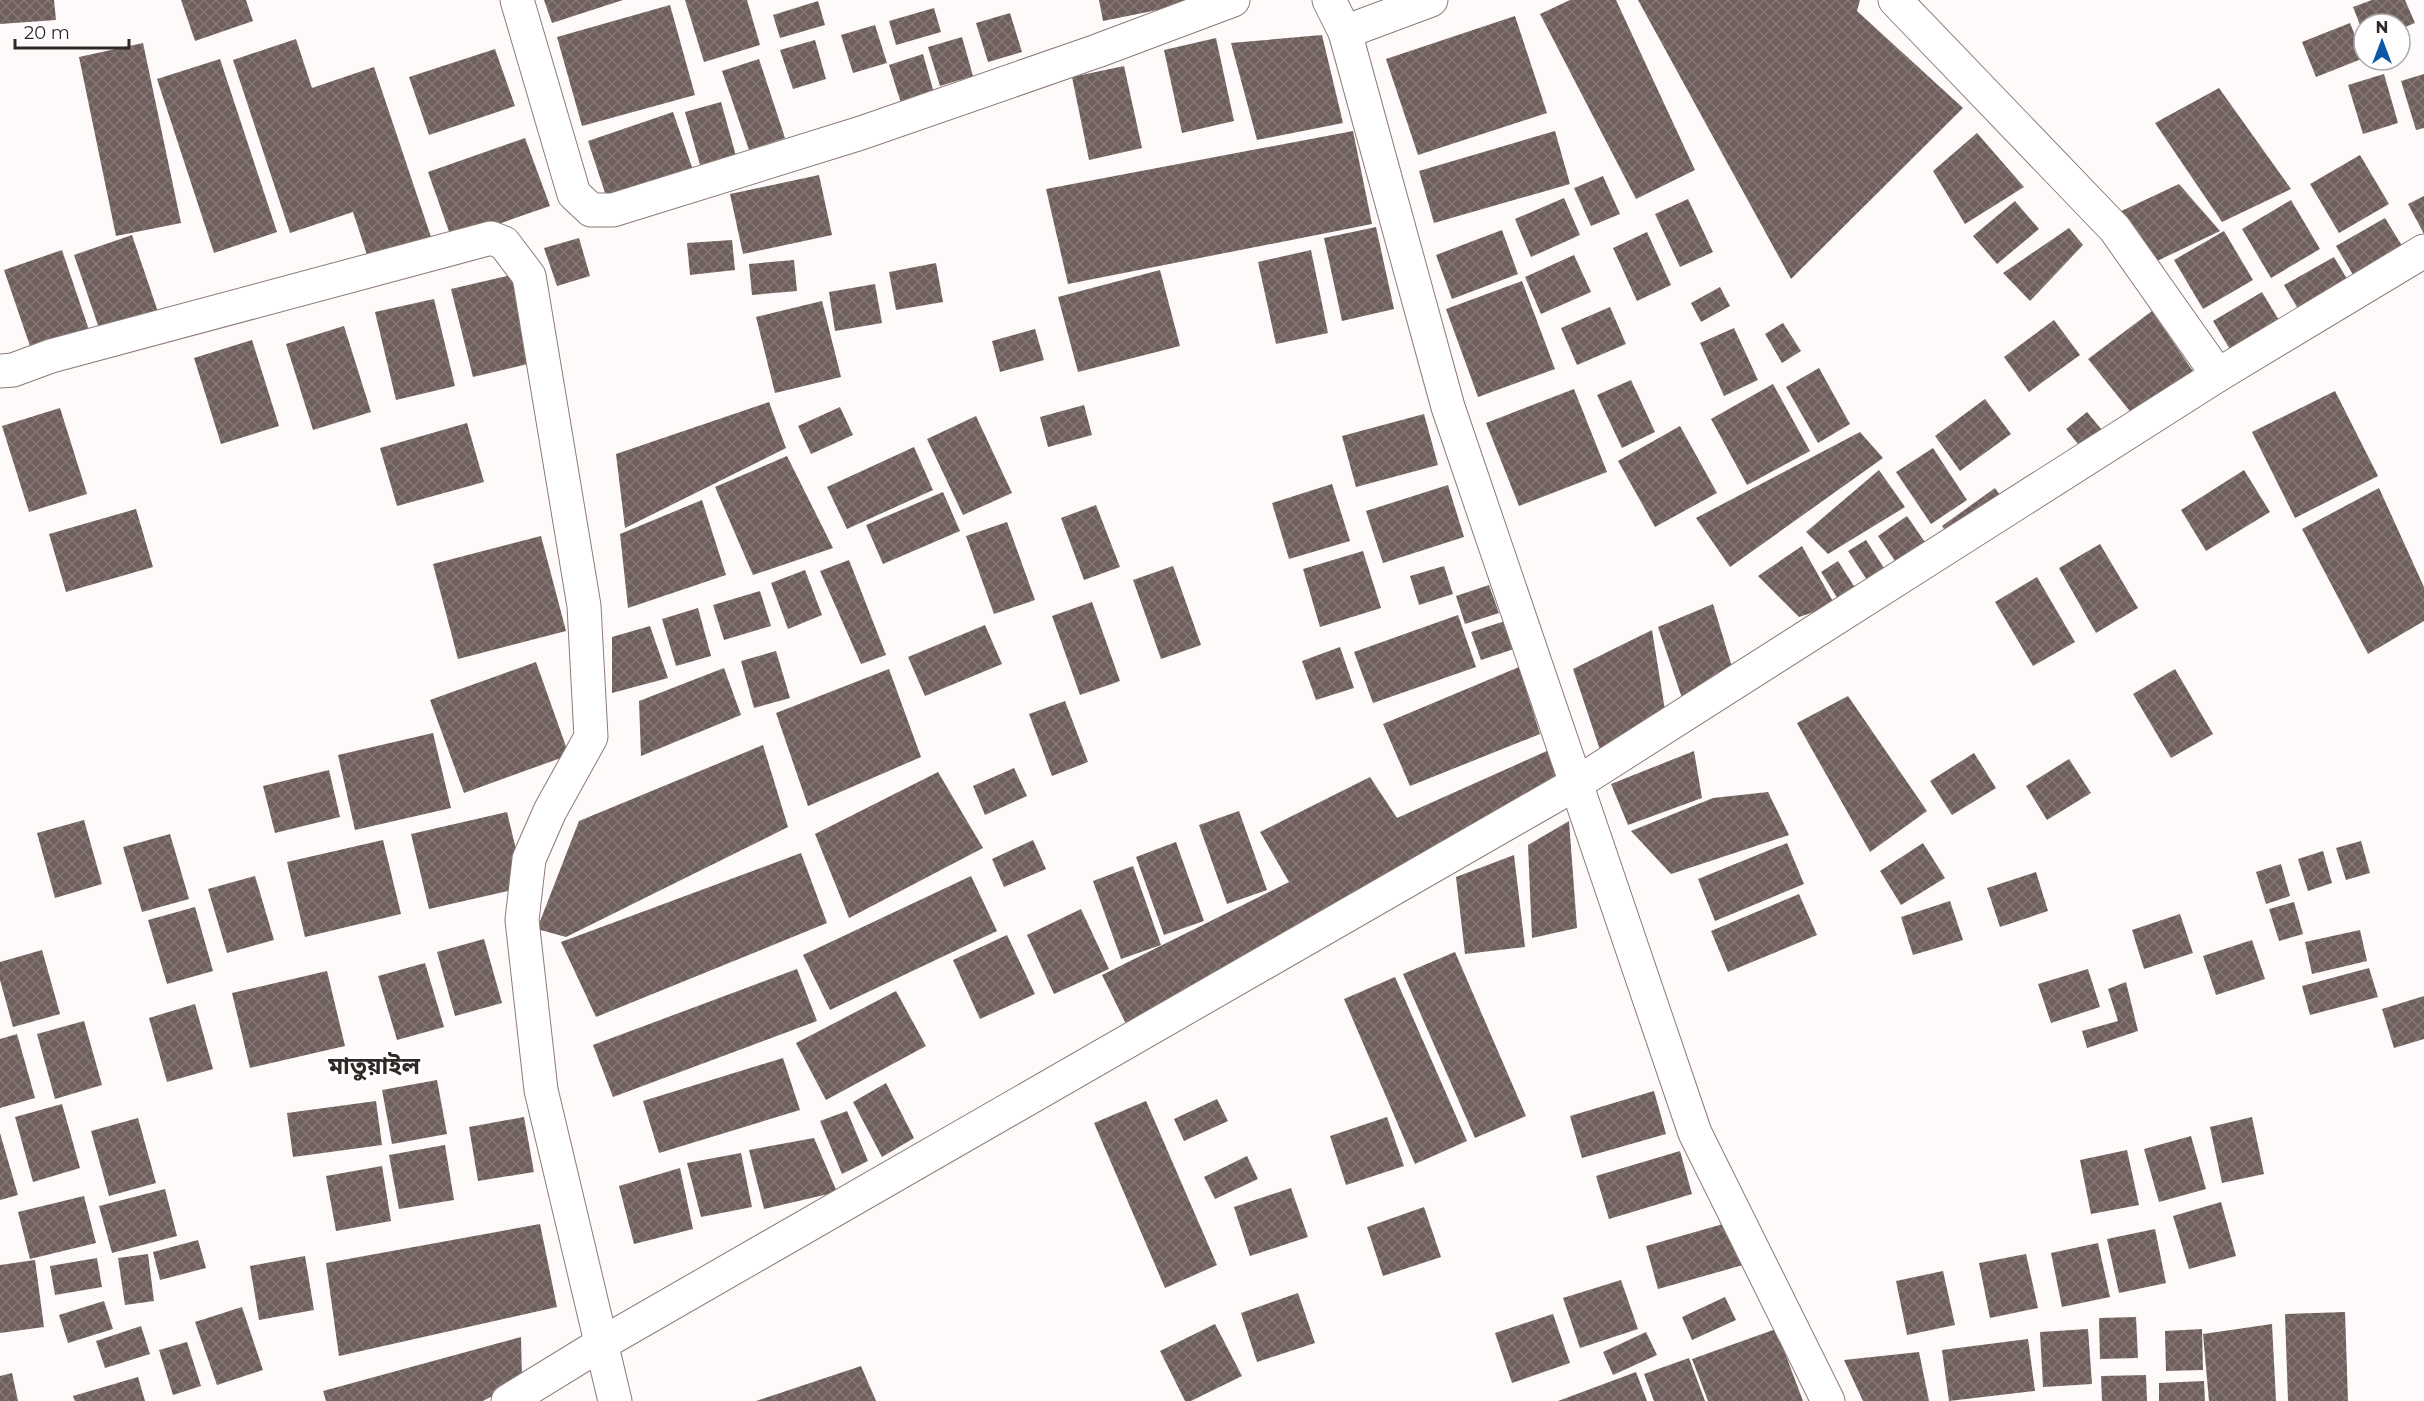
<svg xmlns="http://www.w3.org/2000/svg" width="2424" height="1401" font-family="Montserrat,'Noto Sans Bengali',sans-serif">
<style>
.building{fill:url(#building-cross-hatch)}
.lines{fill:none;stroke-linecap:round;stroke-linejoin:round}
.minor-casing{stroke:#8b7b77;stroke-width:35}
.minor{stroke:#fff;stroke-width:33}
.labels{text-anchor:middle;dominant-baseline:central;stroke-width:6;stroke-linejoin:round;paint-order:stroke}
.district-label{font-size:24px;font-weight:bold;fill:#2f2826;stroke:#fff}
</style>
<defs>
<pattern id="building-cross-hatch" width="8" height="8" patternUnits="userSpaceOnUse" patternTransform="scale(1.5)"><rect width="8" height="8" fill="#6f5f5c"/><path d="M0 0l8 8M0 8l8-8" fill="none" stroke="#847774"/></pattern>
</defs>
<rect width="100%" height="100%" fill="#fefafa"/>
<g class="building">
<polygon points="0,0 54,0 56,20 0,24"/>
<polygon points="181,0 246,0 253,21 195,41"/>
<polygon points="544,0 623,0 552,23"/>
<polygon points="685,0 747,0 760,45 704,62"/>
<polygon points="1099,0 1192,0 1192,3 1103,21"/>
<polygon points="1570,0 1616,0 1695,170 1636,199 1540,14"/>
<polygon points="1638,0 1860,0 1857,11 1963,108 1791,279"/>
<polygon points="2372,0 2405,0 2415,23 2400,29 2400,24 2364,24 2364,35 2353,7"/>
<polygon points="818,1 825,25 780,38 773,15"/>
<polygon points="670,5 695,95 582,126 557,37"/>
<polygon points="934,8 941,32 896,45 889,21"/>
<polygon points="1010,13 1022,52 988,62 976,23"/>
<polygon points="1515,16 1547,113 1418,155 1386,59"/>
<polygon points="2350,23 2364,58 2316,77 2302,42"/>
<polygon points="875,25 887,63 853,73 841,35"/>
<polygon points="1322,35 1343,123 1257,140 1231,43"/>
<polygon points="962,37 973,76 940,86 928,47"/>
<polygon points="1216,38 1234,121 1182,133 1164,50"/>
<polygon points="296,39 312,88 374,67 432,240 369,261 353,212 290,233 233,60"/>
<polygon points="815,40 826,79 793,89 780,50"/>
<polygon points="143,43 181,223 116,236 79,57"/>
<polygon points="495,49 515,106 429,135 409,77"/>
<polygon points="923,54 934,93 901,103 889,65"/>
<polygon points="220,59 277,232 214,253 157,79"/>
<polygon points="759,59 785,138 749,150 722,71"/>
<polygon points="1124,66 1142,148 1089,160 1072,77"/>
<polygon points="2384,74 2398,123 2363,134 2348,85"/>
<polygon points="2424,74 2424,128 2416,130 2401,81"/>
<polygon points="2219,88 2291,189 2222,222 2155,123"/>
<polygon points="721,102 736,156 700,165 685,112"/>
<polygon points="673,112 693,170 607,199 588,141"/>
<polygon points="1353,131 1372,224 1068,284 1046,189"/>
<polygon points="1555,131 1570,184 1434,223 1419,171"/>
<polygon points="1977,133 2024,187 1965,224 1933,171"/>
<polygon points="525,138 550,206 452,240 428,172"/>
<polygon points="2360,155 2389,204 2339,233 2310,184"/>
<polygon points="819,175 832,235 743,254 730,194"/>
<polygon points="1603,176 1620,214 1591,226 1574,188"/>
<polygon points="2179,184 2220,231 2155,262 2113,215"/>
<polygon points="2424,196 2424,234 2408,204"/>
<polygon points="1564,198 1580,235 1531,257 1515,219"/>
<polygon points="1688,199 1713,252 1680,267 1655,214"/>
<polygon points="2291,200 2320,249 2271,278 2242,229"/>
<polygon points="2015,201 2039,229 1997,264 1973,236"/>
<polygon points="2385,218 2415,267 2365,295 2336,246"/>
<polygon points="1376,227 1394,309 1342,321 1324,238"/>
<polygon points="2069,228 2083,245 2030,301 2003,273"/>
<polygon points="1502,230 1518,274 1452,299 1436,255"/>
<polygon points="2224,231 2253,280 2203,309 2174,260"/>
<polygon points="1647,232 1671,285 1637,301 1613,248"/>
<polygon points="132,235 161,321 103,340 74,255"/>
<polygon points="579,238 590,276 557,286 544,248"/>
<polygon points="732,240 735,270 690,275 687,243"/>
<polygon points="62,250 91,336 33,355 4,270"/>
<polygon points="1311,250 1328,333 1276,344 1258,262"/>
<polygon points="1574,255 1591,292 1541,314 1525,277"/>
<polygon points="2334,257 2363,306 2313,334 2284,285"/>
<polygon points="794,260 797,291 752,295 749,264"/>
<polygon points="936,263 943,302 896,310 889,272"/>
<polygon points="1160,270 1180,346 1078,372 1058,297"/>
<polygon points="511,275 532,363 473,377 451,289"/>
<polygon points="1522,281 1555,369 1478,397 1446,309"/>
<polygon points="875,284 882,323 835,331 829,292"/>
<polygon points="1720,287 1730,306 1701,322 1691,303"/>
<polygon points="2262,292 2292,342 2243,371 2213,321"/>
<polygon points="434,299 455,386 396,400 375,312"/>
<polygon points="822,301 841,377 775,393 756,317"/>
<polygon points="1610,307 1626,344 1577,365 1561,328"/>
<polygon points="2152,311 2199,380 2137,420 2088,359"/>
<polygon points="2054,320 2080,355 2029,392 2004,357"/>
<polygon points="1783,323 1801,351 1782,363 1765,334"/>
<polygon points="344,326 371,412 313,430 286,344"/>
<polygon points="1734,328 1758,380 1724,396 1700,343"/>
<polygon points="1035,329 1044,360 1000,372 992,341"/>
<polygon points="252,340 279,426 221,444 194,358"/>
<polygon points="1819,368 1850,424 1818,443 1786,387"/>
<polygon points="1631,380 1655,432 1622,448 1597,395"/>
<polygon points="1773,384 1810,451 1747,485 1711,419"/>
<polygon points="1574,389 1607,472 1519,506 1486,423"/>
<polygon points="2335,391 2378,476 2295,518 2252,432"/>
<polygon points="1985,399 2011,434 1960,471 1935,436"/>
<polygon points="769,402 786,448 625,528 616,454"/>
<polygon points="1084,405 1092,435 1048,447 1040,417"/>
<polygon points="840,407 853,435 811,454 798,426"/>
<polygon points="60,408 87,494 29,512 2,426"/>
<polygon points="2087,412 2116,447 2090,459 2066,429"/>
<polygon points="1424,414 1438,465 1356,487 1342,436"/>
<polygon points="976,416 1012,493 963,515 927,439"/>
<polygon points="467,423 484,482 397,506 380,448"/>
<polygon points="1680,426 1717,493 1655,527 1618,461"/>
<polygon points="1860,432 1883,458 1730,567 1696,518"/>
<polygon points="914,447 933,490 847,529 827,487"/>
<polygon points="1933,448 1967,500 1931,524 1896,472"/>
<polygon points="787,456 833,548 753,575 715,487"/>
<polygon points="1879,470 1905,507 1828,554 1806,532"/>
<polygon points="2244,470 2270,512 2206,551 2181,510"/>
<polygon points="1332,484 1350,541 1289,559 1272,503"/>
<polygon points="1448,485 1464,537 1383,563 1366,511"/>
<polygon points="1995,488 2008,507 1955,545 1942,526"/>
<polygon points="2379,488 2424,587 2424,621 2368,654 2302,529"/>
<polygon points="943,492 960,531 883,564 866,525"/>
<polygon points="702,500 726,575 628,608 620,534"/>
<polygon points="1096,505 1120,567 1084,580 1061,518"/>
<polygon points="136,509 153,567 66,592 49,534"/>
<polygon points="1907,516 1933,554 1904,574 1878,536"/>
<polygon points="1007,522 1035,600 994,614 966,536"/>
<polygon points="541,536 566,631 458,659 433,564"/>
<polygon points="1866,540 1889,576 1871,586 1848,551"/>
<polygon points="2100,544 2138,608 2096,633 2059,568"/>
<polygon points="1802,546 1835,605 1799,617 1758,576"/>
<polygon points="1363,551 1381,608 1320,627 1303,569"/>
<polygon points="849,560 886,655 861,664 820,571"/>
<polygon points="1838,561 1861,597 1843,607 1821,572"/>
<polygon points="1173,566 1201,645 1161,659 1133,580"/>
<polygon points="1444,566 1453,594 1419,605 1410,576"/>
<polygon points="805,570 822,615 788,629 771,583"/>
<polygon points="2037,577 2075,642 2033,666 1995,602"/>
<polygon points="1489,585 1499,613 1465,624 1456,596"/>
<polygon points="760,591 771,626 724,640 713,605"/>
<polygon points="1092,602 1120,681 1080,695 1052,616"/>
<polygon points="1713,604 1739,690 1686,710 1658,627"/>
<polygon points="698,608 711,656 676,666 662,619"/>
<polygon points="1458,615 1476,667 1373,703 1354,652"/>
<polygon points="1505,621 1514,649 1481,660 1471,632"/>
<polygon points="985,625 1002,664 925,696 908,657"/>
<polygon points="650,626 668,678 612,693 612,637"/>
<polygon points="1652,630 1669,735 1605,765 1573,669"/>
<polygon points="1340,647 1354,688 1316,700 1302,661"/>
<polygon points="776,651 790,698 754,708 741,661"/>
<polygon points="536,662 569,755 464,793 430,700"/>
<polygon points="1519,667 1540,734 1410,786 1383,724"/>
<polygon points="724,668 741,715 641,756 639,701"/>
<polygon points="889,669 921,757 808,806 776,713"/>
<polygon points="2175,669 2213,734 2171,758 2133,694"/>
<polygon points="1848,696 1927,811 1870,852 1797,723"/>
<polygon points="1065,701 1088,762 1052,776 1029,714"/>
<polygon points="433,733 451,808 355,830 338,755"/>
<polygon points="763,745 788,827 566,937 537,929 579,821"/>
<polygon points="1558,746 1578,795 1127,1026 1102,975 1289,882 1260,832 1370,777 1397,818"/>
<polygon points="1694,751 1702,798 1628,825 1611,784"/>
<polygon points="1974,753 1996,788 1952,815 1930,781"/>
<polygon points="2069,759 2091,793 2047,820 2026,786"/>
<polygon points="1014,768 1027,796 985,815 973,786"/>
<polygon points="329,770 340,817 275,833 263,786"/>
<polygon points="938,772 983,848 849,918 815,834"/>
<polygon points="1768,792 1789,835 1671,874 1631,831 1713,798"/>
<polygon points="1239,811 1267,890 1227,904 1199,825"/>
<polygon points="507,812 525,887 429,909 411,834"/>
<polygon points="84,820 102,884 55,898 37,833"/>
<polygon points="1569,821 1577,928 1532,938 1528,845"/>
<polygon points="170,834 189,899 142,912 123,847"/>
<polygon points="383,840 401,914 305,937 287,862"/>
<polygon points="1033,840 1046,869 1004,887 992,859"/>
<polygon points="2361,841 2370,873 2346,880 2336,848"/>
<polygon points="1176,842 1204,921 1164,935 1136,857"/>
<polygon points="1787,843 1804,884 1715,921 1698,879"/>
<polygon points="1923,843 1945,878 1901,905 1880,871"/>
<polygon points="2323,851 2332,883 2308,891 2298,859"/>
<polygon points="801,853 827,923 596,1017 561,942"/>
<polygon points="1514,855 1525,947 1465,954 1456,877"/>
<polygon points="2281,864 2290,896 2266,904 2256,872"/>
<polygon points="1133,866 1161,945 1121,959 1093,881"/>
<polygon points="2036,872 2048,911 2000,927 1987,888"/>
<polygon points="255,876 274,940 227,953 208,889"/>
<polygon points="971,876 997,931 830,1010 803,955"/>
<polygon points="1799,894 1817,935 1728,972 1711,931"/>
<polygon points="1950,901 1963,940 1913,955 1901,917"/>
<polygon points="2294,902 2303,934 2279,941 2269,909"/>
<polygon points="195,907 213,971 167,984 148,920"/>
<polygon points="1081,909 1109,969 1054,994 1027,935"/>
<polygon points="2180,914 2193,953 2144,969 2132,930"/>
<polygon points="2360,930 2367,961 2312,974 2305,942"/>
<polygon points="1007,935 1035,994 980,1019 953,960"/>
<polygon points="484,939 502,1003 455,1016 437,952"/>
<polygon points="2252,940 2265,979 2216,995 2203,956"/>
<polygon points="42,950 60,1014 13,1027 0,980 0,962"/>
<polygon points="1455,952 1526,1116 1475,1138 1403,974"/>
<polygon points="425,963 444,1027 397,1040 378,976"/>
<polygon points="2369,968 2378,997 2310,1015 2302,986"/>
<polygon points="797,969 817,1021 613,1097 593,1045"/>
<polygon points="2088,969 2100,1007 2051,1023 2038,984"/>
<polygon points="327,971 345,1046 250,1068 232,993"/>
<polygon points="1395,977 1467,1141 1415,1164 1344,999"/>
<polygon points="2126,982 2138,1031 2087,1048 2082,1031 2118,1021 2108,989"/>
<polygon points="896,991 926,1046 826,1100 796,1043"/>
<polygon points="2424,996 2424,1039 2394,1048 2382,1009"/>
<polygon points="195,1004 213,1069 167,1082 149,1018"/>
<polygon points="84,1021 102,1085 55,1099 37,1034"/>
<polygon points="17,1034 35,1098 0,1108 0,1039"/>
<polygon points="783,1058 800,1110 659,1153 643,1101"/>
<polygon points="437,1080 447,1134 392,1144 382,1090"/>
<polygon points="886,1083 914,1138 882,1157 853,1102"/>
<polygon points="1654,1091 1666,1134 1582,1158 1570,1116"/>
<polygon points="1217,1099 1228,1121 1184,1141 1174,1119"/>
<polygon points="376,1101 382,1145 293,1157 287,1113"/>
<polygon points="1146,1101 1217,1265 1165,1288 1094,1123"/>
<polygon points="62,1104 80,1168 33,1182 15,1117"/>
<polygon points="847,1111 868,1161 842,1174 820,1121"/>
<polygon points="524,1117 534,1172 478,1181 469,1127"/>
<polygon points="1387,1117 1404,1166 1346,1185 1330,1136"/>
<polygon points="2252,1117 2264,1174 2222,1183 2210,1127"/>
<polygon points="138,1118 156,1183 109,1196 91,1131"/>
<polygon points="0,1133 18,1195 0,1200"/>
<polygon points="2191,1136 2206,1189 2159,1202 2144,1149"/>
<polygon points="814,1138 837,1192 764,1209 749,1150"/>
<polygon points="445,1145 454,1200 399,1209 389,1155"/>
<polygon points="2127,1150 2139,1205 2091,1214 2080,1160"/>
<polygon points="1680,1151 1692,1194 1609,1219 1596,1176"/>
<polygon points="741,1153 752,1207 701,1217 687,1163"/>
<polygon points="1247,1156 1258,1179 1215,1199 1204,1177"/>
<polygon points="382,1166 391,1221 336,1231 326,1176"/>
<polygon points="680,1168 693,1229 634,1244 619,1186"/>
<polygon points="1291,1188 1308,1237 1250,1256 1234,1207"/>
<polygon points="165,1189 177,1236 112,1253 99,1206"/>
<polygon points="84,1196 96,1243 30,1259 18,1212"/>
<polygon points="2221,1202 2236,1256 2189,1269 2173,1216"/>
<polygon points="1424,1207 1441,1257 1383,1276 1367,1227"/>
<polygon points="1730,1222 1743,1265 1658,1289 1646,1246"/>
<polygon points="540,1224 557,1307 339,1356 326,1263"/>
<polygon points="2155,1229 2166,1283 2119,1293 2107,1239"/>
<polygon points="198,1240 206,1268 160,1280 153,1252"/>
<polygon points="2098,1243 2110,1297 2062,1307 2051,1253"/>
<polygon points="148,1254 154,1301 125,1305 118,1258"/>
<polygon points="2026,1254 2038,1308 1990,1318 1979,1263"/>
<polygon points="305,1256 314,1310 259,1320 250,1266"/>
<polygon points="97,1258 102,1287 55,1295 50,1266"/>
<polygon points="35,1260 44,1327 0,1333 0,1265"/>
<polygon points="1943,1271 1955,1325 1907,1335 1896,1281"/>
<polygon points="1621,1280 1638,1329 1580,1348 1563,1298"/>
<polygon points="1298,1293 1315,1343 1257,1362 1241,1313"/>
<polygon points="1725,1297 1736,1320 1692,1340 1682,1317"/>
<polygon points="104,1301 113,1329 68,1343 59,1315"/>
<polygon points="242,1307 263,1370 217,1385 195,1322"/>
<polygon points="2345,1312 2348,1401 2288,1401 2285,1314"/>
<polygon points="1553,1314 1570,1363 1512,1383 1495,1333"/>
<polygon points="2136,1317 2138,1358 2100,1359 2099,1318"/>
<polygon points="1215,1324 1242,1376 1191,1401 1185,1401 1160,1351"/>
<polygon points="2272,1324 2276,1401 2209,1401 2203,1334"/>
<polygon points="141,1326 150,1354 105,1368 96,1341"/>
<polygon points="1776,1329 1803,1401 1708,1401 1692,1359"/>
<polygon points="2088,1329 2092,1384 2043,1387 2040,1332"/>
<polygon points="2202,1329 2203,1370 2166,1371 2165,1331"/>
<polygon points="1646,1332 1657,1355 1613,1375 1603,1352"/>
<polygon points="521,1337 522,1380 483,1401 326,1401 323,1391"/>
<polygon points="2028,1339 2035,1391 1949,1401 1942,1350"/>
<polygon points="187,1342 201,1386 173,1395 159,1350"/>
<polygon points="1919,1352 1929,1401 1863,1401 1844,1360"/>
<polygon points="1689,1358 1705,1401 1654,1401 1644,1374"/>
<polygon points="861,1366 876,1401 756,1401"/>
<polygon points="1636,1372 1647,1401 1558,1401"/>
<polygon points="12,1373 18,1401 0,1401 0,1376"/>
<polygon points="2146,1375 2147,1401 2102,1401 2101,1376"/>
<polygon points="138,1377 145,1401 75,1401 73,1396"/>
<polygon points="2204,1381 2205,1401 2159,1401 2159,1383"/>
</g>
<g class="lines">
<defs>
<g id="minor">
<polyline points="517,0 574,194 591,210 613,210 861,133 1097,51 1233,0"/>
<polyline points="1329,0 1345,32 1448,407 1695,1133 1828,1401"/>
<polyline points="1895,0 2115,229 2218,375"/>
<polyline points="1345,32 1431,0"/>
<polyline points="0,371 13,370 51,356 491,238 504,243 529,276 584,606 591,737 550,811 529,859 522,920 541,1090 615,1401"/>
<polyline points="508,1401 601,1344 1577,783 2218,375 2424,251"/>
</g>
</defs>
<use href="#minor" class="minor-casing"/>
<use href="#minor" class="minor"/>
</g>
<g class="labels">
<g class="district-label">
<text x="374" y="1065">মাতুয়াইল</text>
</g>
</g>
<g transform="translate(2382 42)"><circle r="28" fill="#ffffff" stroke="#aca9a8" stroke-width="1.5"/>
<path d="M0-4.5L10 22L0 15L-10 22Z" fill="#0e57a6"/>
<text y="-9" font-size="16" font-weight="bold" text-anchor="middle" fill="#2f2826">N</text>
</g>
<path d="M15 39v9h114v-9" fill="none" stroke="#2f2826" stroke-width="3"/>
<text x="24" y="39" font-size="18" fill="#2f2826" stroke="#ffffff" stroke-width="4.5" paint-order="stroke">20 m</text>
</svg>
